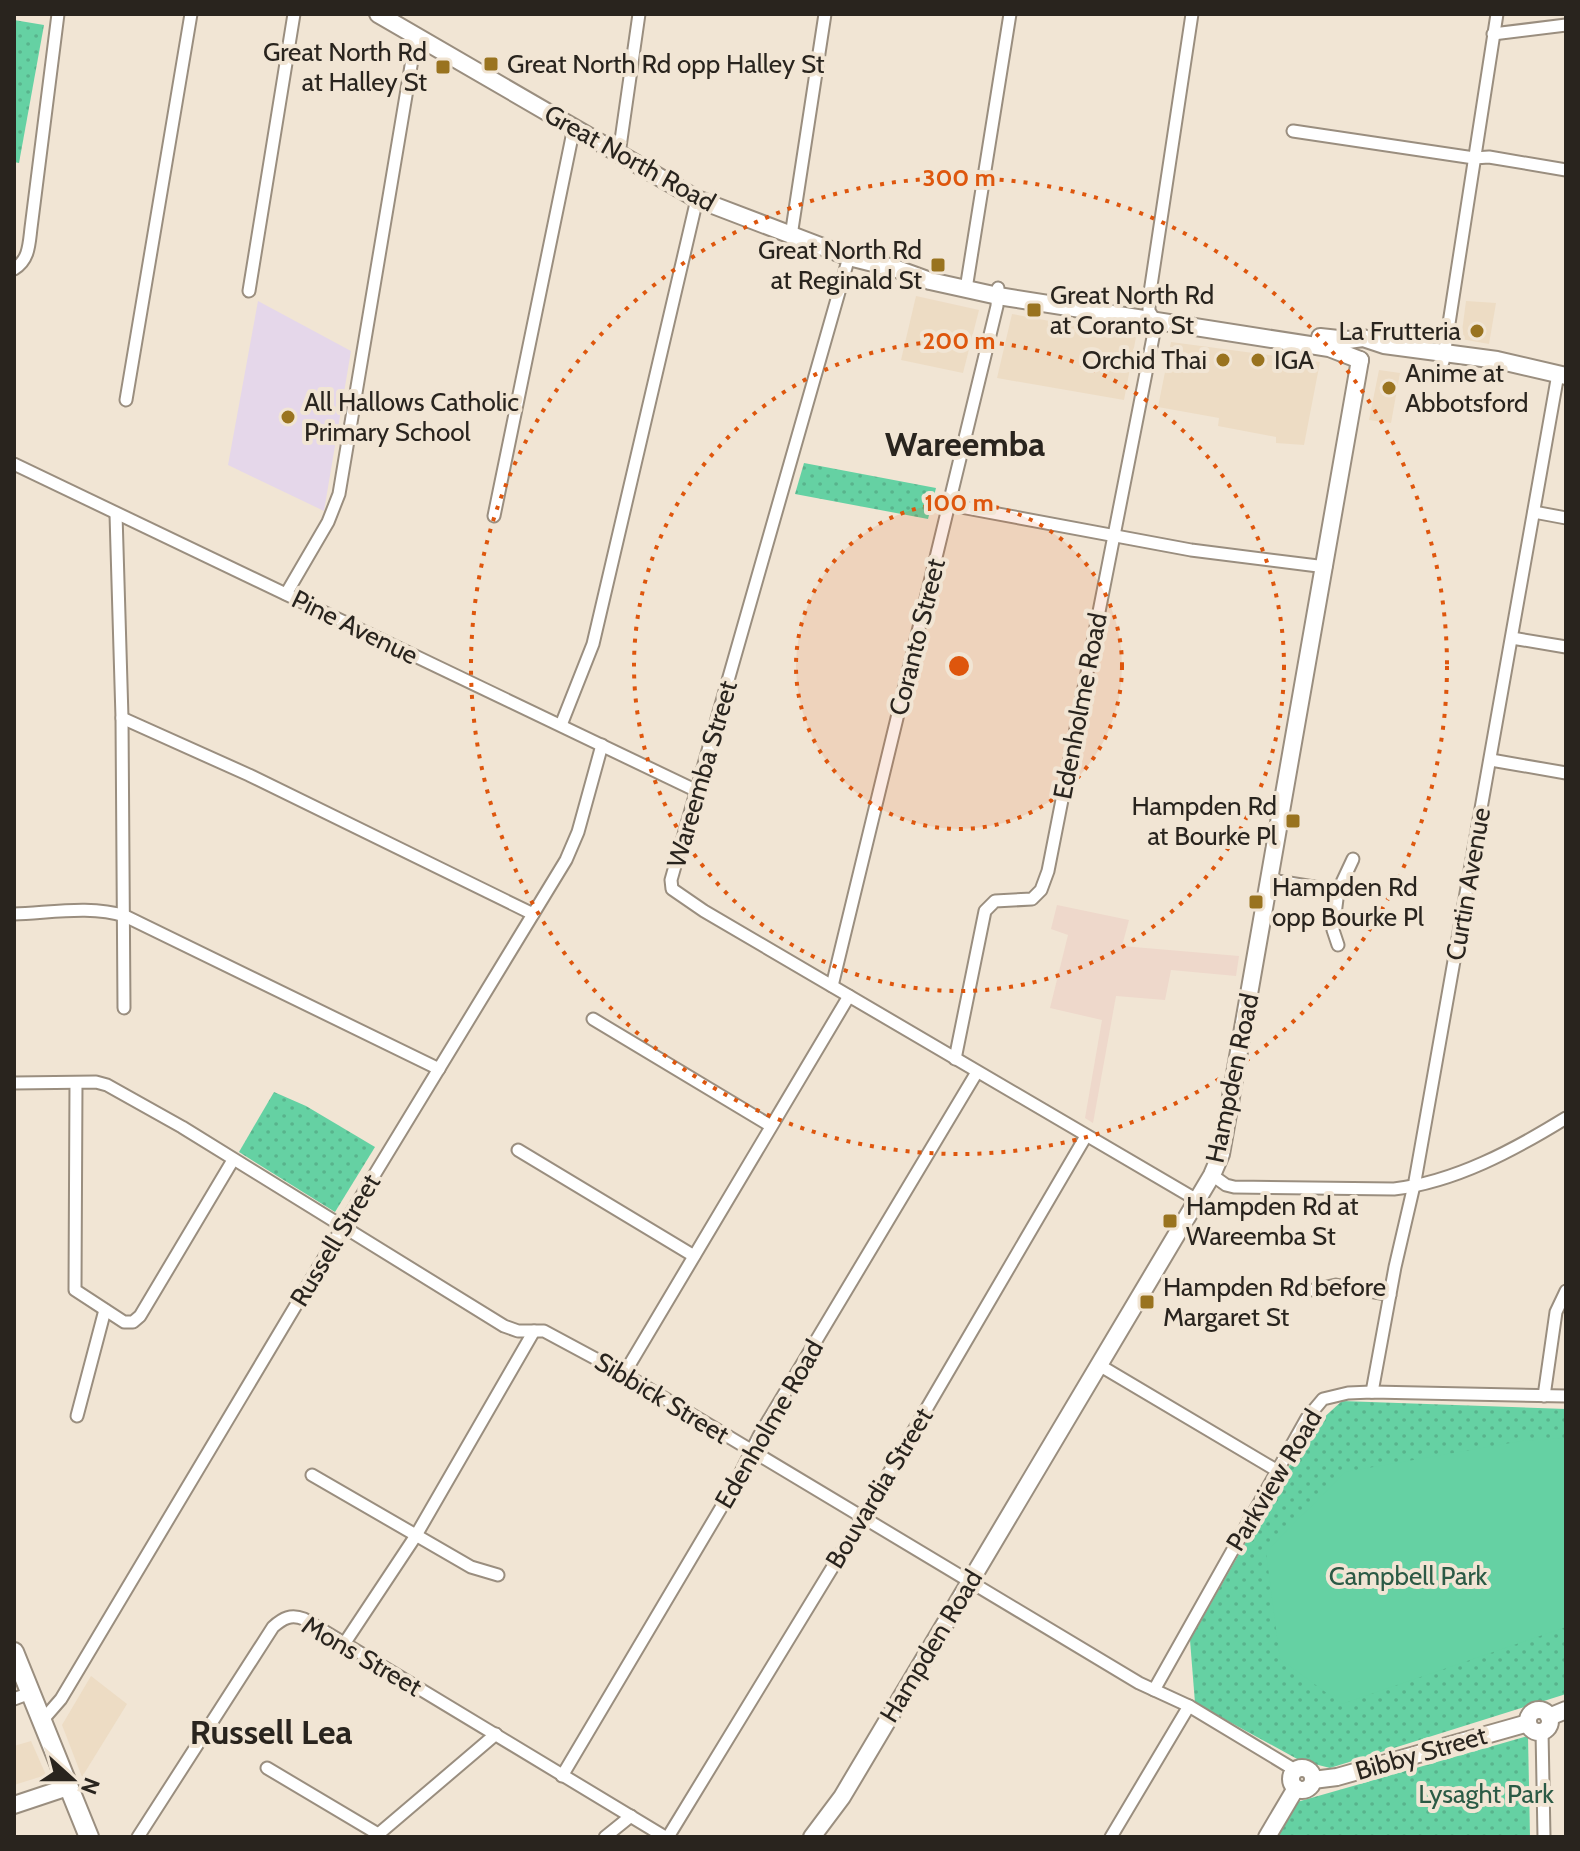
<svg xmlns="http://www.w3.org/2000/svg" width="1580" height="1851" font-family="Cabin,sans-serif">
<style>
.built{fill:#eddcc4}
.industrial{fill:#eed8cb}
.education{fill:#e5d7ea}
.green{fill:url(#green-dots)}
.pitch{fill:#65d1a3}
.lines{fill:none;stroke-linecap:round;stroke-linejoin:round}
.street-casing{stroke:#9a8e7f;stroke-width:15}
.secondary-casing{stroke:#9a8e7f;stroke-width:20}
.primary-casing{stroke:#9a8e7f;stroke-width:22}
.street{stroke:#fff;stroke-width:11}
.secondary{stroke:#fff;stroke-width:16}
.primary{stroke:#fff;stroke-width:18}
.ring{fill:none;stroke:#de560d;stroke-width:4;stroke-dasharray:4 8}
.poi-dot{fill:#99731f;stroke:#f1e5d4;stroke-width:3}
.labels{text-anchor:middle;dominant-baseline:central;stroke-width:8;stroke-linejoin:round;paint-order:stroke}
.poi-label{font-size:26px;fill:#29241e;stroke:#f1e5d4;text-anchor:start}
.street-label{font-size:26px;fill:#29241e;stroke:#f1e5d4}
.park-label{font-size:26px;fill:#2b5a45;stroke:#f1e5d4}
.district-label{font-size:34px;font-weight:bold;fill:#29241e;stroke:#f1e5d4}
.centre{fill:#de560d;stroke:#f1e5d4;stroke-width:4}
.ring-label{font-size:24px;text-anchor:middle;font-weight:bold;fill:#de560d;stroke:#f1e5d4;stroke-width:8;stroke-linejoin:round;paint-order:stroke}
</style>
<defs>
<pattern id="green-dots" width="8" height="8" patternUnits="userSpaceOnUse" patternTransform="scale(2)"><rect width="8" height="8" fill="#65d1a3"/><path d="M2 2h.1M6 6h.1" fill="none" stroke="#58b38c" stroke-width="1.8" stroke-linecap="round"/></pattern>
</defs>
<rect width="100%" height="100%" fill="#f1e5d4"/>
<g class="built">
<polygon points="916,296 979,310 963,373 901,360"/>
<polygon points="1466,301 1496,303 1489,344 1461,339"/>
<polygon points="1012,314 1136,337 1124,400 997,378"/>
<polygon points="1171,342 1320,362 1304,445 1276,443 1276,437 1218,426 1219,418 1158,407"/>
<polygon points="1379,370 1400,373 1391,423 1369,420"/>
<polygon points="91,1676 127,1704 82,1777 62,1725"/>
<polygon points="31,1741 46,1775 14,1785 14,1746"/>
</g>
<polygon class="industrial" points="1057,905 1129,920 1122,946 1239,956 1236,976 1171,970 1165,1000 1116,996 1093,1123 1085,1118 1102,1020 1050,1008 1068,935 1051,929"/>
<polygon class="education" points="258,301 351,351 324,511 228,465"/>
<g class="green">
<polygon points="14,20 44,25 19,163 14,162"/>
<polygon points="804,463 936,488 928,519 795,494"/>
<polygon points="274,1092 306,1106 375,1147 335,1212 239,1152"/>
<polygon points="1342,1401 1566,1409 1566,1694 1330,1768 1299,1760 1195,1703 1190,1640 1309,1431"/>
<polygon points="1528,1736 1530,1837 1276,1837 1297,1802"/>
</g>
<polygon class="pitch" points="1566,1438 1566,1627 1342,1704 1280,1659 1266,1552 1345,1472 1522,1441"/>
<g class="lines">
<defs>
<g id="street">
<polyline points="1493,34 1566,25"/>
<polyline points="1293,131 1474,158 1489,157 1566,170"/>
<polyline points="619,154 639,14"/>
<polyline points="791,236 825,14"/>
<polyline points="849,257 671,880 672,889 704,911 1197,1200"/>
<path d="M 14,269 C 29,260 29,245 31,228 L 58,14"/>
<polyline points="966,289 1010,14"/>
<polyline points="249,291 294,14"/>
<polyline points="1443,362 1497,14"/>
<polyline points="126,400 191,14"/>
<polyline points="14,464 697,791"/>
<polyline points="950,505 1191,550 1326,567"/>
<polyline points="1534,512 1566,518"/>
<polyline points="116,514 122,718 124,1008"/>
<polyline points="494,516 574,127"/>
<polyline points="286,594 328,522 339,494 416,36"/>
<polyline points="1512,638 1566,647"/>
<polyline points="122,718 249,775 533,914"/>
<polyline points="561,725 593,644 697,199"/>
<polyline points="1491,760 1566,773"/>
<polyline points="1271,880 1338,891 1333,930 1338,945"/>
<polyline points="1338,891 1353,859"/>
<path d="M 14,914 C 49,913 91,905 125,916 L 439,1069"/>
<polyline points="832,986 997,306 998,288"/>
<polyline points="593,1019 771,1126"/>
<polyline points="955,1059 985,911 995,901 1032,899 1041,890 1048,871 1156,322 1149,311 1149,299 1192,14"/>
<polyline points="14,1083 96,1082 107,1085 182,1127 504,1326 518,1331 544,1331 624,1374 1139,1683 1189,1706 1295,1770"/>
<polyline points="76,1083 75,1290 124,1322 133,1322 140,1316 233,1160"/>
<polyline points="518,1150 694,1256"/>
<path d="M 1212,1175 L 1226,1185 L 1234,1187 L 1394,1189 C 1455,1182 1514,1150 1566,1118"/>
<polyline points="1313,1290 1336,1285 1390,1295"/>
<polyline points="1099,1365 1276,1470"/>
<polyline points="624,1374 849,996"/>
<polyline points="1372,1392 1395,1267 1415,1181 1558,374"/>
<polyline points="1544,1396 1556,1312 1566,1291"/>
<polyline points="77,1416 105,1310"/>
<polyline points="312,1475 471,1567 498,1575"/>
<polyline points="344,1644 415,1537 534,1331"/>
<polyline points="1154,1690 1307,1418 1323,1399 1348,1393 1372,1392 1566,1396"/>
<polyline points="14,1699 30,1693"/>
<polyline points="41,1722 61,1699 342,1228 566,860 578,832 602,745"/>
<polyline points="1542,1731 1544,1837"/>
<polyline points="267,1768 378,1834"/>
<polyline points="562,1776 734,1486 759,1436 977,1072"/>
<path d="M 138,1837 L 273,1627 C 283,1618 291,1614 304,1619 L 665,1837"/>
<polyline points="375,1837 496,1734"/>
<polyline points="605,1837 631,1816"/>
<polyline points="668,1837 862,1519 1086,1136"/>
<polyline points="1111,1837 1189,1706"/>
</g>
<g id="secondary">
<polyline points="378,14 697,199 849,257 897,269 930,281 998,296 1329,348 1360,360"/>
<polyline points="1320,337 1348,340 1363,338 1384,345 1497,360 1566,376"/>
<circle cx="1539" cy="1721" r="11"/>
<polyline points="1549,1717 1566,1710"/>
<circle cx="1302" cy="1779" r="11"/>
<polyline points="1313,1780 1337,1777 1528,1723"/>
<polyline points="14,1805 68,1787"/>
<polyline points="812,1837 842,1797 1212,1175 1221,1154 1360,360"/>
<polyline points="1267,1837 1296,1788"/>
</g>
<polyline id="primary" points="14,1652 89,1837"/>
</defs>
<use href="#street" class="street-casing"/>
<use href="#secondary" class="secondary-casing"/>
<use href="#primary" class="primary-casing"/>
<use href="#street" class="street"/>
<use href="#secondary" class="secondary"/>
<use href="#primary" class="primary"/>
</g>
<circle cx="959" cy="666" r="163" fill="#de560d" fill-opacity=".12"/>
<g class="ring">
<circle cx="959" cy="666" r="163"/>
<circle cx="959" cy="666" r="325"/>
<circle cx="959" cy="666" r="488"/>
</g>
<g class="poi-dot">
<rect x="483" y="56" width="16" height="16" rx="4"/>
<rect x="435" y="59" width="16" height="16" rx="4"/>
<rect x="930" y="257" width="16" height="16" rx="4"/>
<rect x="1026" y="302" width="16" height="16" rx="4"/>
<circle cx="1477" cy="331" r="8"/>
<circle cx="1223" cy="360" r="8"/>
<circle cx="1258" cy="360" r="8"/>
<circle cx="1389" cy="388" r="8"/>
<circle cx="288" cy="417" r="8"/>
<rect x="1285" y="813" width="16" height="16" rx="4"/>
<rect x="1248" y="894" width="16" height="16" rx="4"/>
<rect x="1162" y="1213" width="16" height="16" rx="4"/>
<rect x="1139" y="1294" width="16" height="16" rx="4"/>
</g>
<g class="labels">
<g class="poi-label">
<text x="427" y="52" text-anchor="end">Great North Rd<tspan x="427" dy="30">at Halley St</tspan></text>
<text x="507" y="64">Great North Rd opp Halley St</text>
<text x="922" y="250" text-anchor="end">Great North Rd<tspan x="922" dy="30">at Reginald St</tspan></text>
<text x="1050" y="295">Great North Rd<tspan x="1050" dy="30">at Coranto St</tspan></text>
<text x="1461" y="331" text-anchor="end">La Frutteria</text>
<text x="1207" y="360" text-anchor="end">Orchid Thai</text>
<text x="1274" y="360">IGA</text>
<text x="1405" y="373">Anime at<tspan x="1405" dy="30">Abbotsford</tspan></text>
<text x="304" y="402">All Hallows Catholic<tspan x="304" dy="30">Primary School</tspan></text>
<text x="1277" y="806" text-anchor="end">Hampden Rd<tspan x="1277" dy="30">at Bourke Pl</tspan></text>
<text x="1272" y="887">Hampden Rd<tspan x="1272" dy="30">opp Bourke Pl</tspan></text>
<text x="1186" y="1206">Hampden Rd at<tspan x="1186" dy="30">Wareemba St</tspan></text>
<text x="1163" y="1287">Hampden Rd before<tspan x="1163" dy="30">Margaret St</tspan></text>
</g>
<g class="street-label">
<text transform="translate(630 158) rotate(29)">Great North Road</text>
<text transform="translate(355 627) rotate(26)">Pine Avenue</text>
<text transform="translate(917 637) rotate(-76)">Coranto Street</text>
<text transform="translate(1080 706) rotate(-79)">Edenholme Road</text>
<text transform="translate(702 774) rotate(-74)">Wareemba Street</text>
<text transform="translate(1468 884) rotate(-80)">Curtin Avenue</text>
<text transform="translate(1232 1078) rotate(-78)">Hampden Road</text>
<text transform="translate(335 1240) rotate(-59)">Russell Street</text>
<text transform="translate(662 1398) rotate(31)">Sibbick Street</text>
<text transform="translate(769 1424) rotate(-60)">Edenholme Road</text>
<text transform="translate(1274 1480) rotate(-59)">Parkview Road</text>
<text transform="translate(879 1488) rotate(-59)">Bouvardia Street</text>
<text transform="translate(931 1646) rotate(-59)">Hampden Road</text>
<text transform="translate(362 1656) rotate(30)">Mons Street</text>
<text transform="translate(1421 1753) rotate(-16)">Bibby Street</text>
</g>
<g class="park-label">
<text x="1408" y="1576">Campbell Park</text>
<text x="1486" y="1794">Lysaght Park</text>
</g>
<g class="district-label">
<text x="965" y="444">Wareemba</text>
<text x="271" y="1732">Russell Lea</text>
</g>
</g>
<circle cx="959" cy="666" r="12" class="centre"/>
<g class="ring-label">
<text x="959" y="186">300 m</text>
<text x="959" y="349">200 m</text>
<text x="959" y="511">100 m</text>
</g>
<rect width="1580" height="1851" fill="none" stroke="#29241e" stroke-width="32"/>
<g transform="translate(72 1779) rotate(111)" stroke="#f1e5d4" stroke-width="6" paint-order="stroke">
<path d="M0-6L14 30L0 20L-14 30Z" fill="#29241e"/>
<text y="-12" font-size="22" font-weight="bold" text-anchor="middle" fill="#29241e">N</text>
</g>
</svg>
